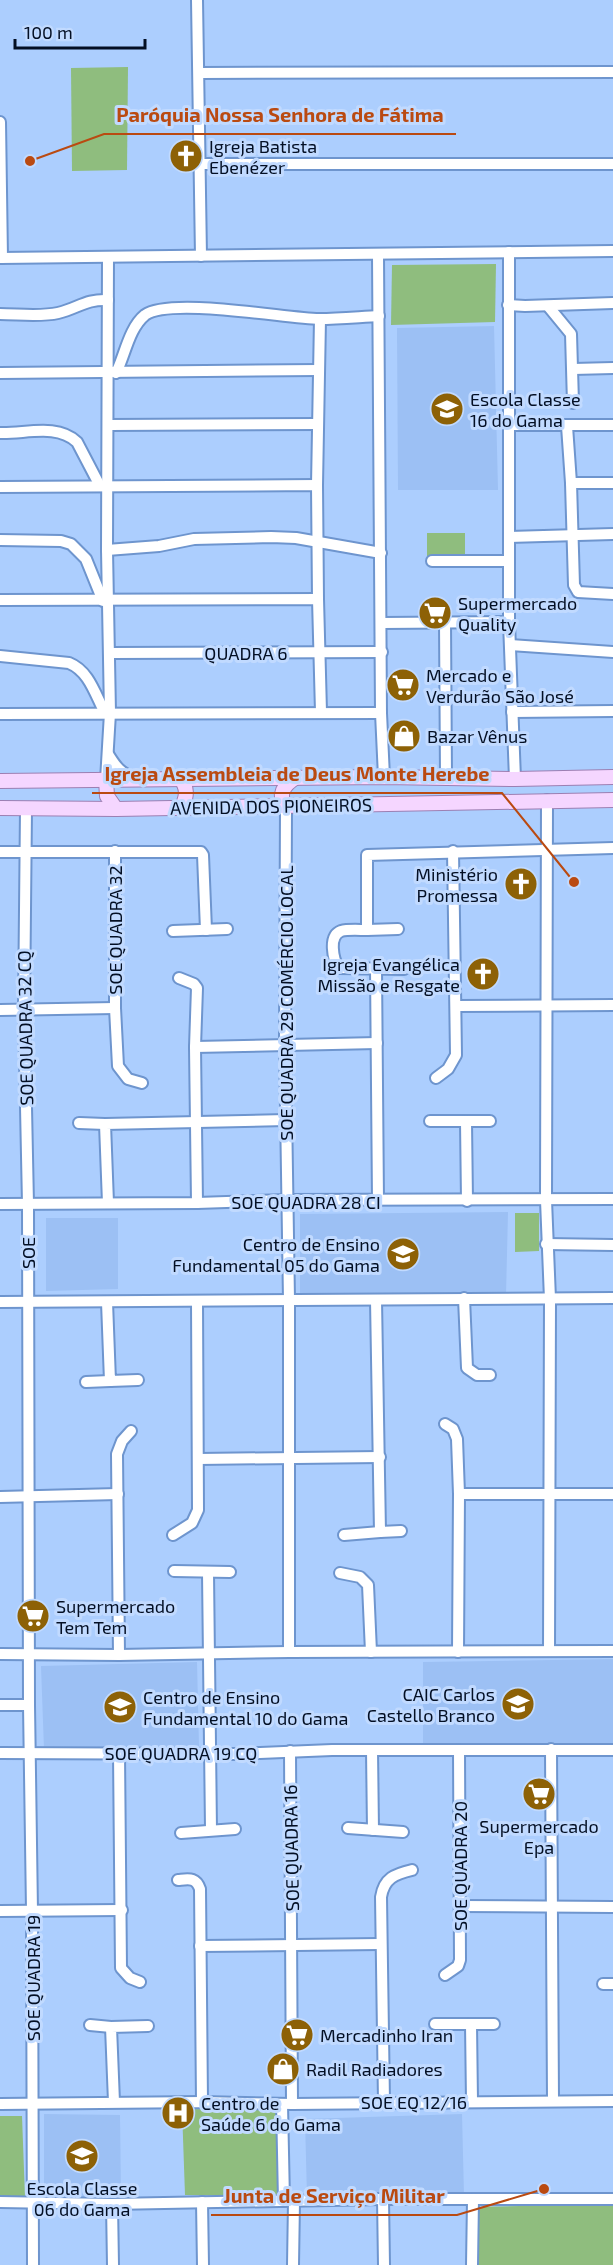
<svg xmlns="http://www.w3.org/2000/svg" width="613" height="2265" font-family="'Exo 2',sans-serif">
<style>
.built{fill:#9cc0f4}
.green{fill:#8fbd7e}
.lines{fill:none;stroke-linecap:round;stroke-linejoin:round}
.minor-casing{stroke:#6e95ce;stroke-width:14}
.major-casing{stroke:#9c7fb2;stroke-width:16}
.minor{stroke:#fff;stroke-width:10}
.major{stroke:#f5d6ff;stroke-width:14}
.labels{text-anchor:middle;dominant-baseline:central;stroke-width:6;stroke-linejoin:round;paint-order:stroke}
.poi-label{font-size:18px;fill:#030f24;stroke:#c1daff;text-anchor:start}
.street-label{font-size:18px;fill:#030f24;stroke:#c1daff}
.leader{fill:none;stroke:#ba4a11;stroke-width:2}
.callout-dot{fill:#ba4a11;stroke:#c1daff;stroke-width:2}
.callout-label{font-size:20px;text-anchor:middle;font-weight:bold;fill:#ba4a11;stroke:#c1daff;stroke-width:6;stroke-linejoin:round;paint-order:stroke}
</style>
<rect width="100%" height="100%" fill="#accefe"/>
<g class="built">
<polygon points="494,326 498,490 398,490 397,328"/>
<polygon points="508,1212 506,1295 300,1296 300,1214"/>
<polygon points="46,1218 118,1218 118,1289 46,1291"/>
<polygon points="613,1659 613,1747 423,1747 423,1662"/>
<polygon points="197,1662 199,1747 44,1749 41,1666"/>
<polygon points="44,2114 120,2115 121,2198 44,2200"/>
<polygon points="462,2114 464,2196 307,2197 305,2119"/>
</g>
<g class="green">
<polygon points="128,67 127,170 72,171 71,68"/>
<polygon points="496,264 495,322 391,325 392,265"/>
<polygon points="427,533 465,533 465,555 427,556"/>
<polygon points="515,1213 539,1213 539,1251 515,1252"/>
<polygon points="182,2109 278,2110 280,2196 185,2195"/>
<polygon points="0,2116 22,2116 25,2197 0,2197"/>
<polygon points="613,2204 613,2265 476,2265 475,2207"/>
</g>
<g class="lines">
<defs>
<g id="minor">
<polyline points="197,0 201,256"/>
<polyline points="199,73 613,72"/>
<polyline points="0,122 2,258"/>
<polyline points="200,164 613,164"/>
<polyline points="509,252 509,622 515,779"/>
<polyline points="378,255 381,713 384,777"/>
<polyline points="0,258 613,251"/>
<polyline points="508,305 525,306 613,303"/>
<polyline points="548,306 571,334 573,403"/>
<path d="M 0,314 C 18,314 40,317 58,313 C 79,308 85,299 108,300"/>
<polyline points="573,369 613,368"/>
<polyline points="0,373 319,370"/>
<path d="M 116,373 C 125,355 129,328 145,315 C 170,297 284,318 319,319 C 339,319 359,317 379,316"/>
<polyline points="109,425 318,424"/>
<polyline points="510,425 613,425"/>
<polyline points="567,426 571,483 574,585 578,592 613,594"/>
<path d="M 0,433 C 25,434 57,423 77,442 L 100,486"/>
<polyline points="571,483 613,483"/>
<polyline points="317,485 320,319"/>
<polyline points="0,487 317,485 318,599"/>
<polyline points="509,537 613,534"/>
<polyline points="0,540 61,541 71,544 86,559 103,601"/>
<polyline points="107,550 159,546 194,539 271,537 296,538 381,553"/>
<polyline points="432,561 509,561"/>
<polyline points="0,600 318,599 321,712"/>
<polyline points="445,622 446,778"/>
<polyline points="382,623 509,622"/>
<polyline points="510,645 613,652"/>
<polyline points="110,653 382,652"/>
<path d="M 0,656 L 69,663 C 89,671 95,694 105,713"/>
<polyline points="512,712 613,711"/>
<polyline points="0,714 381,713"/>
<path d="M 108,754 C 116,767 121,774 135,778"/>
<polyline points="106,780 110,713 107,550 108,257"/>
<polyline points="547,800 546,1200 550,1299 549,1651"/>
<polyline points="286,806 285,1045 289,1300 289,1652"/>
<polyline points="26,809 24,1010 28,1204 29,1705 32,1911 33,2265"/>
<polyline points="115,851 115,1008 118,1066 128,1079 142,1083"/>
<polyline points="0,852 201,852 203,855 206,930"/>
<polyline points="367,930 398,929"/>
<polyline points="173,931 227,929"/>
<polyline points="376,969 378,1201"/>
<path d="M 404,969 L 339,968 C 333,960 328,936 341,931 C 348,929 359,930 367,930 L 367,855 L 613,848"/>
<polyline points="179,978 194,984 197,988 195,1047 197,1203"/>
<polyline points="456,1006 613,1005"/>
<polyline points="0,1010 115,1008"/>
<polyline points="195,1047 377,1043"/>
<polyline points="436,1078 448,1069 456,1055 453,851"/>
<polyline points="430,1121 490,1121"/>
<polyline points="466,1122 467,1201"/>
<polyline points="79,1123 105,1124"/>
<polyline points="108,1203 105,1124 286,1120"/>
<polyline points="0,1204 197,1203 288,1200 613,1199"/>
<polyline points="546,1244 613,1245"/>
<polyline points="464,1298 467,1368 477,1375 490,1375"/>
<polyline points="376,1300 380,1532 401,1531"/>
<polyline points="0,1302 613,1298"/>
<polyline points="107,1302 110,1381 138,1380"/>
<polyline points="86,1382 110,1381"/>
<polyline points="445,1424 453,1429 457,1439 459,1494"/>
<polyline points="198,1459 380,1457"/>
<polyline points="0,1497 118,1494"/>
<polyline points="173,1535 192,1523 198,1510 197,1301"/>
<polyline points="344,1535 380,1532"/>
<polyline points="174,1571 230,1572"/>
<polyline points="208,1573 211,1830"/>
<polyline points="340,1573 360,1577 368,1585 371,1652"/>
<polyline points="458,1652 459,1494 613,1494"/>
<polyline points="0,1654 119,1655 289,1652 613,1651"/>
<polyline points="119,1655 117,1454 122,1441 131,1431"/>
<polyline points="0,1705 29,1705"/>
<polyline points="551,1749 553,2101"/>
<polyline points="372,1750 373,1830"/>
<polyline points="290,1751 292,2104"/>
<polyline points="0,1753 237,1754 332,1750 613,1750"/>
<polyline points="119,1753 121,1968 130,1978 140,1982"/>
<polyline points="348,1828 403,1832"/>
<polyline points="181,1833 235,1829"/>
<path d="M 178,1880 C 189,1879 196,1877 200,1889 L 202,2102"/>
<polyline points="460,1906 613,1907"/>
<polyline points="0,1911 122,1910"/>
<polyline points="200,1946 380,1944"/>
<polyline points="445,1975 458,1966 460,1960 459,1750"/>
<polyline points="603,1984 613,1984"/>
<polyline points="435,2024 471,2024"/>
<polyline points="90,2025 111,2027"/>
<polyline points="472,2101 471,2024 494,2024"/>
<polyline points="114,2102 111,2027 148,2026"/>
<path d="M 384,2102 L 381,1897 C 384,1878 395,1874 412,1870"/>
<polyline points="0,2104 202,2102 292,2104 613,2101"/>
<polyline points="282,2104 284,2201"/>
<polyline points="383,2199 384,2265"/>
<polyline points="0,2202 112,2204 383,2199 613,2199"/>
<polyline points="202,2202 203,2265"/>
<polyline points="112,2204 113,2265"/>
<polyline points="293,2265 294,2201"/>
<polyline points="472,2265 473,2200"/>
</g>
<g id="major">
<path d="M 180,778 C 188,788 187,796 182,807"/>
<polyline points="106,780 107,796 116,809"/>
<polyline points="0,781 384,777 515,779 613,777"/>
<path d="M 286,806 C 277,795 284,785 295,778"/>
<polyline points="0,808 116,809 613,800"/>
</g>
</defs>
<use href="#minor" class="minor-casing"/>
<use href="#major" class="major-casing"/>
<use href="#minor" class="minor"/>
<use href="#major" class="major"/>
</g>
<defs>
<symbol id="church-disc" viewBox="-11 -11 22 22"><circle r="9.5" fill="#8d6106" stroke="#c1daff"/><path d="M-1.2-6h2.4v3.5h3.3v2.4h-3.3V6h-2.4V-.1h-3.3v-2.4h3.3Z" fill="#fff"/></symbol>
<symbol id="school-disc" viewBox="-11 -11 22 22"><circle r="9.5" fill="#8d6106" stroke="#c1daff"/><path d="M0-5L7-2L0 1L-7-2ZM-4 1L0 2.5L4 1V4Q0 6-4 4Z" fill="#fff"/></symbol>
<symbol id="supermarket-disc" viewBox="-11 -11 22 22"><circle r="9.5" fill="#8d6106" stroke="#c1daff"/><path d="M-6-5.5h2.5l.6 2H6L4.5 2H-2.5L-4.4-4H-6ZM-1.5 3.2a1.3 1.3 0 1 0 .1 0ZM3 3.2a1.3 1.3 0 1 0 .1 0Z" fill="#fff"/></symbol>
<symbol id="shop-disc" viewBox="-11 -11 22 22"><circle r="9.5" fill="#8d6106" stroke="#c1daff"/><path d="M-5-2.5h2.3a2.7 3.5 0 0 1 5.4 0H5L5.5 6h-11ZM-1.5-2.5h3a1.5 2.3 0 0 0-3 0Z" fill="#fff"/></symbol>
<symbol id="hospital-disc" viewBox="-11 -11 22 22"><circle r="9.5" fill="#8d6106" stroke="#c1daff"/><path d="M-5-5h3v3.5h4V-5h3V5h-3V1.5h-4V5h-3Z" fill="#fff"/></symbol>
</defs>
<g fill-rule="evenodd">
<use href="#church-disc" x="167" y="137" width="38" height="38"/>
<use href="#school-disc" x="428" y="390" width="38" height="38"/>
<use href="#supermarket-disc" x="416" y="594" width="38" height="38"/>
<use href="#supermarket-disc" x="384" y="666" width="38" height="38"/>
<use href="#shop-disc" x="385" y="717" width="38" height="38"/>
<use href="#church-disc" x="502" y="865" width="38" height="38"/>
<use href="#church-disc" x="464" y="955" width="38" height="38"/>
<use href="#school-disc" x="384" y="1235" width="38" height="38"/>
<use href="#supermarket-disc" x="14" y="1597" width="38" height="38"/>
<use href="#school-disc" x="499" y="1685" width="38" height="38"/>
<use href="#school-disc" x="101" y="1688" width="38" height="38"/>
<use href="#supermarket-disc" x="520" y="1775" width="38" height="38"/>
<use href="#supermarket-disc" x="278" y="2016" width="38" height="38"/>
<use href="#shop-disc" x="264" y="2050" width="38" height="38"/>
<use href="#hospital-disc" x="159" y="2094" width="38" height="38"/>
<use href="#school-disc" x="63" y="2137" width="38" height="38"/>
</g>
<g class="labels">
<g class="poi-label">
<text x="209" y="146">Igreja Batista<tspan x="209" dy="21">Ebenézer</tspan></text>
<text x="470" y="399">Escola Classe<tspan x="470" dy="21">16 do Gama</tspan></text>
<text x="458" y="603">Supermercado<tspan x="458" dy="21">Quality</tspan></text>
<text x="426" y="675">Mercado e<tspan x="426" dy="21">Verdurão São José</tspan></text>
<text x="427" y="736">Bazar Vênus</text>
<text x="498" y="874" text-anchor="end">Ministério<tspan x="498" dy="21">Promessa</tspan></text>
<text x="460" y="964" text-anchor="end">Igreja Evangélica<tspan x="460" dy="21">Missão e Resgate</tspan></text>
<text x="380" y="1244" text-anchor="end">Centro de Ensino<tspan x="380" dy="21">Fundamental 05 do Gama</tspan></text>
<text x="56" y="1606">Supermercado<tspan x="56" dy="21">Tem Tem</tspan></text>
<text x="495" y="1694" text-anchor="end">CAIC Carlos<tspan x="495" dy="21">Castello Branco</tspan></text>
<text x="143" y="1697">Centro de Ensino<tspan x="143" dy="21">Fundamental 10 do Gama</tspan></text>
<text x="539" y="1826" text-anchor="middle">Supermercado<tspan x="539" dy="21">Epa</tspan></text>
<text x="320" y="2035">Mercadinho Iran</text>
<text x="306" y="2069">Radil Radiadores</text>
<text x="201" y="2103">Centro de<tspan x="201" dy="21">Saúde 6 do Gama</tspan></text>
<text x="82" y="2188" text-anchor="middle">Escola Classe<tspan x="82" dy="21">06 do Gama</tspan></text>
</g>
<g class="street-label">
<text x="246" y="653">QUADRA 6</text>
<text transform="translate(271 806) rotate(-1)">AVENIDA DOS PIONEIROS</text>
<text transform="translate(115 930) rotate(-90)">SOE QUADRA 32</text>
<text transform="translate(286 1003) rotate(-90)">SOE QUADRA 29 COMÉRCIO LOCAL</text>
<text transform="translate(25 1028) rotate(-91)">SOE QUADRA 32 CQ</text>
<text x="306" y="1202">SOE QUADRA 28 CI</text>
<text transform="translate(28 1253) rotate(-90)">SOE</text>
<text x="181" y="1753">SOE QUADRA 19 CQ</text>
<text transform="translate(291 1848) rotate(-91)">SOE QUADRA 16</text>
<text transform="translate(460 1866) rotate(-90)">SOE QUADRA 20</text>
<text transform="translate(33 1978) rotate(-90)">SOE QUADRA 19</text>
<text x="414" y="2102">SOE EQ 12/16</text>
</g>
</g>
<path class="leader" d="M30 161L104 134H456M574 882L502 793H92M544 2189L457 2215H211"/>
<g class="callout-dot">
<circle cx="30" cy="161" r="6"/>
<circle cx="574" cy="882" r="6"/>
<circle cx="544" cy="2189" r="6"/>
</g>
<g class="callout-label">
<text x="280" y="122">Paróquia Nossa Senhora de Fátima</text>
<text x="297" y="781">Igreja Assembleia de Deus Monte Herebe</text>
<text x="334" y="2203">Junta de Serviço Militar</text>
</g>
<path d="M15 39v9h130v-9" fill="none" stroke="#030f24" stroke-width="3"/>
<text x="24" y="39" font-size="18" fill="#030f24" stroke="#c1daff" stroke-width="4.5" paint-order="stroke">100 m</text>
</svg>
